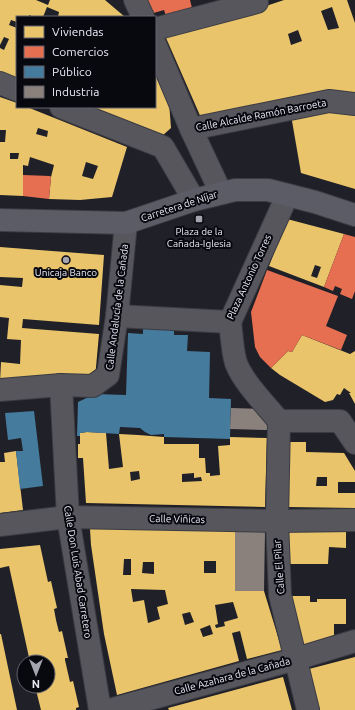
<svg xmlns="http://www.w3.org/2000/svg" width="355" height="710" font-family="Ubuntu,sans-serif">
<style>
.homes{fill:#e9c46a;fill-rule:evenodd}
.shops{fill:#e76f51}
.public{fill:#457b9d}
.industry{fill:#8a817c}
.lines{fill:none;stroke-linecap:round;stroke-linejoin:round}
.minor-casing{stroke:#3b3c43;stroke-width:24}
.major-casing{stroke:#3b3c43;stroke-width:24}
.minor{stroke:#56565c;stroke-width:22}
.major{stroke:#5b5c65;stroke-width:22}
.poi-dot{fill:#a3a4af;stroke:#08080f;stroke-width:1.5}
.labels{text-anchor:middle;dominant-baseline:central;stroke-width:4;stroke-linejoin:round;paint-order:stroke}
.street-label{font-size:10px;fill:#eaebf7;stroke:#08080f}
.poi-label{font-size:10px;fill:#eaebf7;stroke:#08080f}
</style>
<rect width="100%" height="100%" fill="#202029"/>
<g class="homes">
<polygon points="0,0 36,0 48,5 50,0 105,0 125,17 58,17 59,12 47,7 43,17 34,17 29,15 29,17 17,17 17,22 11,20 9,25 17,28 17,80 0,74 0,48 4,50 9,39 4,37 0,45"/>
<path d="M 284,0 L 347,0 L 355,23 L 355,98 L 202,120 L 163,31 L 254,10 ZM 332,7 L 339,28 L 328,30 L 321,11 ZM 298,30 L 302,41 L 291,45 L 288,34 Z"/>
<polygon points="155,71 169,102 171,128 162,136 86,107 155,107"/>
<path d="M 0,97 L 17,103 L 17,107 L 27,107 L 127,147 L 112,197 L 80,200 L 49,199 L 51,177 L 54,165 L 30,157 L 28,166 L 23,165 L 23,196 L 0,195 L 0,142 L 5,142 L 6,130 L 0,130 ZM 38,128 L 48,131 L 47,137 L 36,134 ZM 10,153 L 19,153 L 18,159 L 10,159 ZM 86,162 L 98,166 L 93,179 L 82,176 Z"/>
<polygon points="355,110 355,189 301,173 291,115"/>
<path d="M 287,219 L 344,234 L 324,287 L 269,266 ZM 315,265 L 321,267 L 317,278 L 311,276 Z"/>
<polygon points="0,247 104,255 99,325 23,319 22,328 99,334 95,378 0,382 1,362 20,364 21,340 7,339 9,318 0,317 0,285 22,287 23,278 0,277"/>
<polygon points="302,335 350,354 355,351 355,404 349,393 351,393 344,388 340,395 337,394 333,400 325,402 280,375 271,368 288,351 292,352"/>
<path d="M 87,432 L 106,433 L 109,469 L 123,467 L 119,434 L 138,435 L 164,437 L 164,444 L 199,444 L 199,458 L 205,458 L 206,473 L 210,473 L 210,476 L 220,475 L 218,446 L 230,445 L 230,437 L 267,438 L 265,507 L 86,503 L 83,458 L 78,458 L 78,444 L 80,444 L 80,433 ZM 139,471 L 140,479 L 131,481 L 130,472 ZM 194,473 L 194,478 L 201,477 L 202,481 L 182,482 L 182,474 Z"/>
<path d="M 289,442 L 306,442 L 306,452 L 344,453 L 355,471 L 355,482 L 338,482 L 338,493 L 355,493 L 355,508 L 288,507 ZM 317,477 L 327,477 L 327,486 L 316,486 Z"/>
<polygon points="16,451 23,510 0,513 0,462 5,462 4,453"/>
<path d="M 91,528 L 235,530 L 235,591 L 264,591 L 282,650 L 247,659 L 240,631 L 232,633 L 239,661 L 117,695 L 104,634 L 91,545 L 90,529 ZM 124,559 L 131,559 L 131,575 L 123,575 ZM 204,561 L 216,561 L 216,573 L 204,573 ZM 143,562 L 154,562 L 154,574 L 142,573 ZM 131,589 L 165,590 L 168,604 L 157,607 L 160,619 L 148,623 L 144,600 L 133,602 ZM 233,602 L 238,618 L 224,622 L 225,626 L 216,628 L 215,625 L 218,624 L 215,605 ZM 190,612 L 194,622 L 185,625 L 182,614 ZM 210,625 L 213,634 L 203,637 L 200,629 Z"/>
<polygon points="288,532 346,532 346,548 329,547 328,564 288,564"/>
<polygon points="40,545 48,582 51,581 57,608 54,609 56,620 59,632 62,631 68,658 65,658 65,660 70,682 73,681 79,707 76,708 76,710 41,710 35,686 48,686 48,662 30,662 9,566 0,568 0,549"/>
<polygon points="291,596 310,596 310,602 317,602 317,599 346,599 346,624 334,624 334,637 304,646"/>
<polygon points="0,634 1,634 17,710 0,710"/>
<polygon points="355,657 355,710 320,710 309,669"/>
<polygon points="283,677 292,710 169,710 168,708"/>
</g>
<g class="shops">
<polygon points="146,0 190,0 193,12 167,19 164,10 150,14"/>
<polygon points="23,175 50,176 51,177 49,199 23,196"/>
<polygon points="344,234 355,237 355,291 352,299 340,294 342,289 335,286 333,291 324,287"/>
<polygon points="267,270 338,296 326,326 347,335 341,350 302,335 292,352 288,351 271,368 260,357 255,347 251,312"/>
</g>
<g class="public">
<polygon points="143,324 174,325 174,335 188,335 187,351 210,352 209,398 231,399 230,439 164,437 164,434 151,435 145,432 140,428 120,427 119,434 87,432 80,433 80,436 77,436 78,402 95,394 126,395 128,333 143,334"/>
<polygon points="34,411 43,486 20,489 16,451 23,451 21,438 8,440 5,413"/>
</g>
<g class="industry">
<polygon points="231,408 268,409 267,430 230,429"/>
<polygon points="235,530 265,531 264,591 235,591"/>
</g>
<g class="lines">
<defs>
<g id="minor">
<polyline points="135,0 143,17"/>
<polyline points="155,29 257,2 256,0"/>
<polyline points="155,44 191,129 221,193"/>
<polyline points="0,83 17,90"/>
<polyline points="61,107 163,147 194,200"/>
<polyline points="191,129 329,101 355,104"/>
<polyline points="117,316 230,322 287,196"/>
<path d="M 230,322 C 232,336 232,350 236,363 C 243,382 266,405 279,421"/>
<polyline points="61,385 68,517 100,710"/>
<polyline points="0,390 61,385 93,386 108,375 117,316 126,223"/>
<polyline points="279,421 277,521 280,595 308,710"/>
<polyline points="279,421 340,421 355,443"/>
<polyline points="0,525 68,517 277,521 355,520"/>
<polyline points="109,710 296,659 355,641"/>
</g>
<polyline id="major" points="0,220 126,223 194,200 235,190 268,190 315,202 355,215"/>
</defs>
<use href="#minor" class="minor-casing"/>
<use href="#major" class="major-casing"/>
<use href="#minor" class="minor"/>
<use href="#major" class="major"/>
</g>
<g class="poi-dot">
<rect x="195" y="215" width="8" height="8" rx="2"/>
<circle cx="66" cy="260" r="4"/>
</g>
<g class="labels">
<g class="street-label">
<text transform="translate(261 115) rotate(-11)">Calle Alcalde Ramón Barroeta</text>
<text transform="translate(179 206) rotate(-18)">Carretera de Níjar</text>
<text transform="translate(249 277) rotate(-65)">Plaza Antonio Torres</text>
<text transform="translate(117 307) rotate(-83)">Calle Andalucía de la Cañada</text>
<text transform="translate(177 519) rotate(1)">Calle Viñicas</text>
<text transform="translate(279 567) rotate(-94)">Calle El Pilar</text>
<text transform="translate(78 572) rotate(81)">Calle Don Luis Abad Carretero</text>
<text transform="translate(232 676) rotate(-15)">Calle Azahara de la Cañada</text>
</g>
<g class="poi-label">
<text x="199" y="231">Plaza de la<tspan x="199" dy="12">Cañada-Iglesia</tspan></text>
<text x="66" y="272">Unicaja Banco</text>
</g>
</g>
<rect x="16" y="16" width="140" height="92" fill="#08080f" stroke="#62636c"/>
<rect x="24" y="26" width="20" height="12" fill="#e9c46a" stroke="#62636c"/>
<text x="52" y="36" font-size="12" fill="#eaebf7">Viviendas</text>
<rect x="24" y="46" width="20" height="12" fill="#e76f51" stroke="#62636c"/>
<text x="52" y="56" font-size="12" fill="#eaebf7">Comercios</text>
<rect x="24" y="66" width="20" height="12" fill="#457b9d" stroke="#62636c"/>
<text x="52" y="76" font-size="12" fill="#eaebf7">Público</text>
<rect x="24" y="86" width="20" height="12" fill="#8a817c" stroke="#62636c"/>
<text x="52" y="96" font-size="12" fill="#eaebf7">Industria</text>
<g transform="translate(36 674) rotate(180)"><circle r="19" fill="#08080f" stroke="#62636c"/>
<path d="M0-3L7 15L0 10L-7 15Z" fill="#a3a4af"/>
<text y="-6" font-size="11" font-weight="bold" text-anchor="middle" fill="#eaebf7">N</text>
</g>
</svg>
